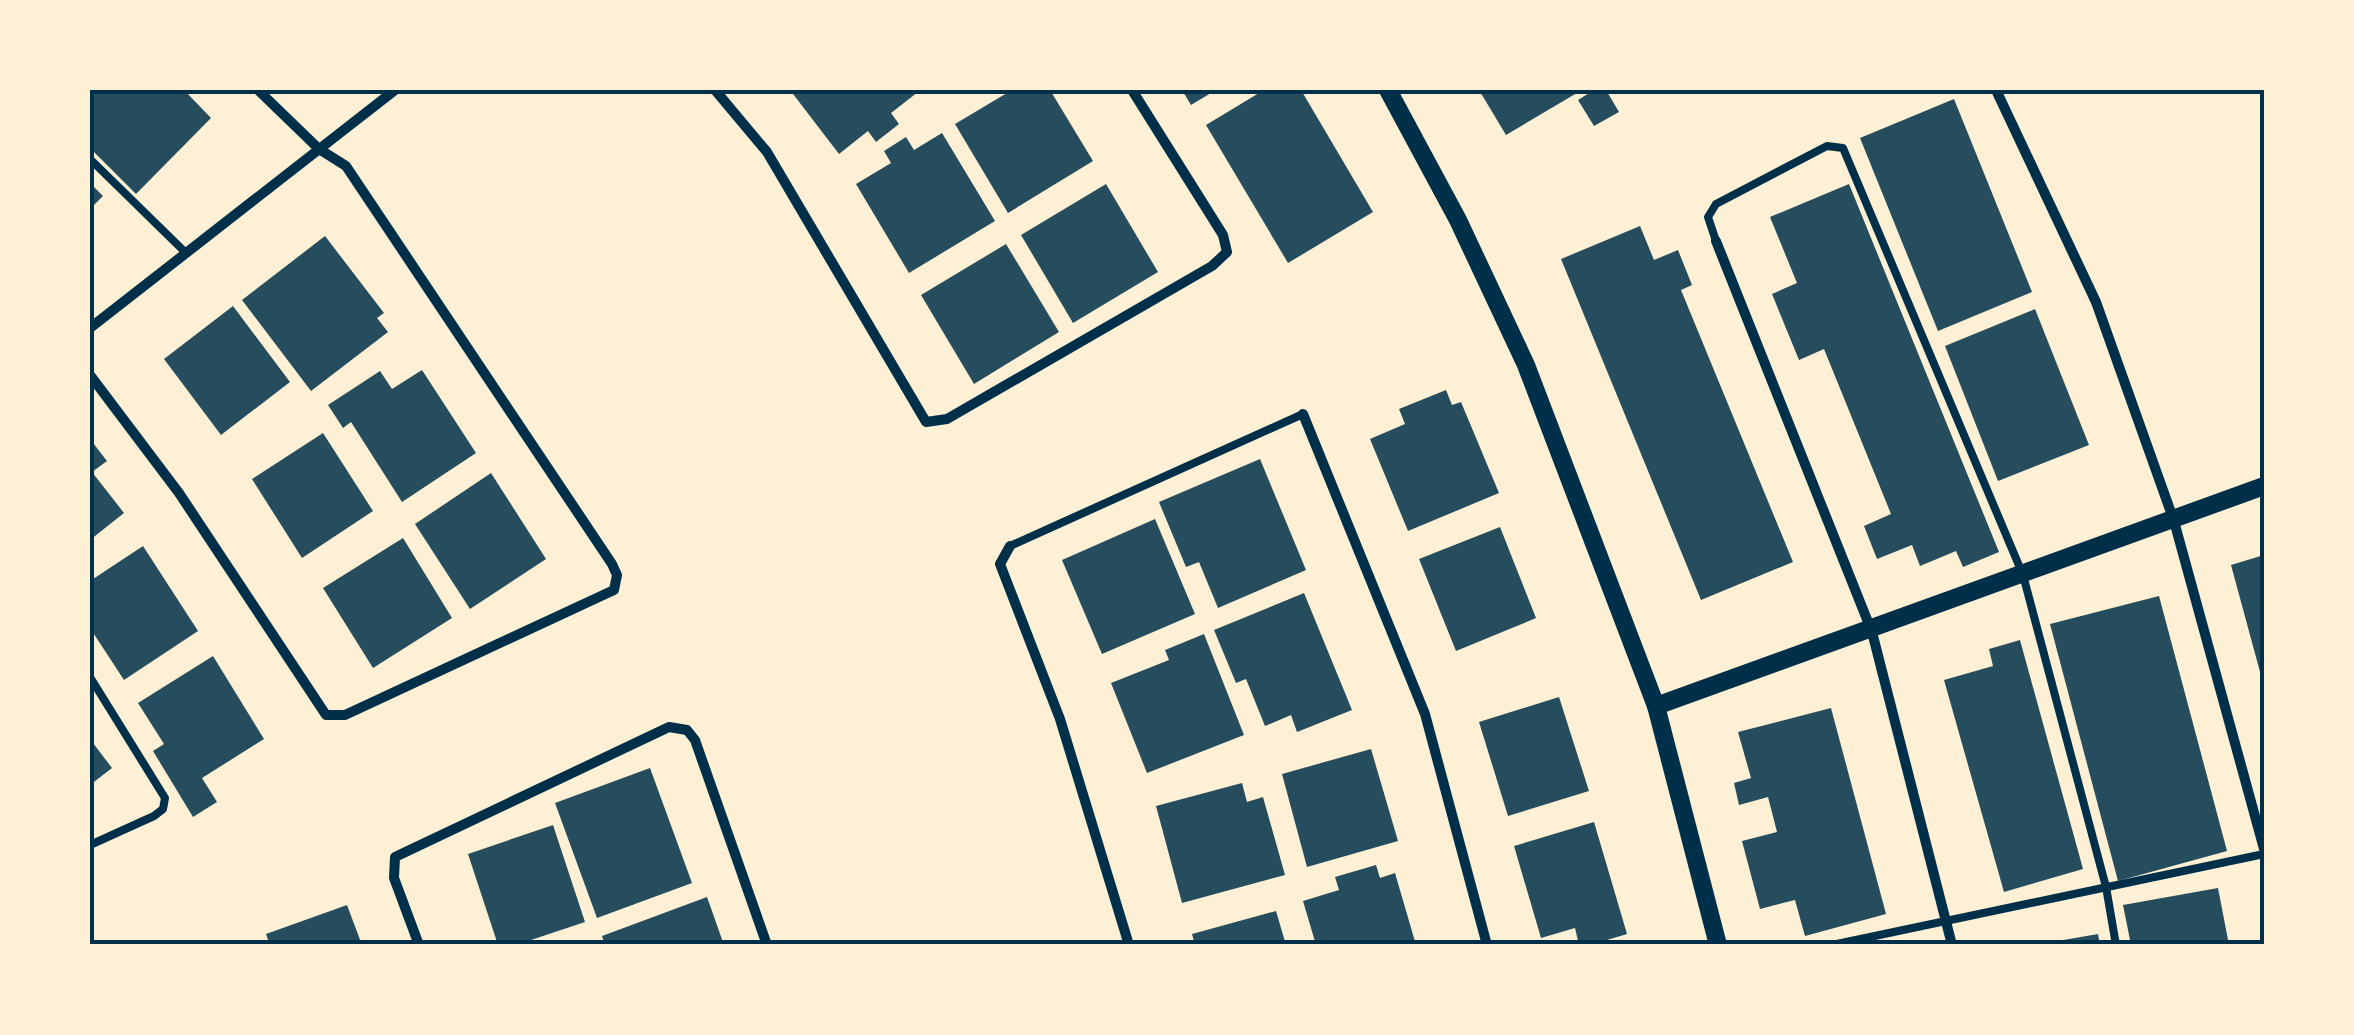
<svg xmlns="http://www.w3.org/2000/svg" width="2354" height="1035" font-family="'Asap Condensed',sans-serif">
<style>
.building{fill:#264d5e}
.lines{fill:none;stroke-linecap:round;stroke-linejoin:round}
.service{stroke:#003049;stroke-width:8}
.minor{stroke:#003049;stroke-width:10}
.tertiary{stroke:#003049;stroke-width:18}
.neatline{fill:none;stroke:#003049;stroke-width:4}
</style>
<rect width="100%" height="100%" fill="#fdf0d5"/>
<g class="building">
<polygon points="90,90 184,90 211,118 136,194 90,148"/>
<polygon points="790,90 916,90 918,92 891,113 899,124 876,142 868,131 839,154"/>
<polygon points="1012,90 1050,90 1093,161 1008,213 955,124"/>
<polygon points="1182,90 1216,90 1191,105"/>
<polygon points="1264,90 1301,90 1373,212 1288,263 1206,125"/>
<polygon points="1479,90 1582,90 1506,135"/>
<polygon points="1594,90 1606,90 1619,112 1594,126 1578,100"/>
<polygon points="1954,99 2032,292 1938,331 1860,138"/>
<polygon points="942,133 995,221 909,273 856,184 891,163 884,151 906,137 914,150"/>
<polygon points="90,183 103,196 90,209"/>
<polygon points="1106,184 1158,272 1073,323 1021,235"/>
<polygon points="1849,184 1999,552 1963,567 1956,551 1920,566 1912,545 1877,559 1864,526 1891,514 1824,349 1799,360 1772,294 1797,283 1770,217"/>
<polygon points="1640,226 1654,260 1678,250 1692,285 1681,290 1793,562 1701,600 1561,259"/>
<polygon points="325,236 384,313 377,318 388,332 311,391 242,300"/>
<polygon points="1006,244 1059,332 974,384 921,295"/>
<polygon points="233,306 290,382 221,435 164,359"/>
<polygon points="2035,309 2089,445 1998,481 1945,346"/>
<polygon points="422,370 476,453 402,502 351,422 343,428 328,405 380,371 392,389"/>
<polygon points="1446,390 1452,405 1461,402 1499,493 1408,531 1370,439 1405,424 1399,409"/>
<polygon points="323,433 373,511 302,558 252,479"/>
<polygon points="90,439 107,461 92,472 124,513 90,540"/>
<polygon points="1260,459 1306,570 1218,608 1199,562 1186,567 1159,502"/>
<polygon points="491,473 546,559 470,609 415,524"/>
<polygon points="1155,519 1195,614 1102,654 1062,560"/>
<polygon points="1500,527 1536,618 1456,651 1419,559"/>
<polygon points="403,538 452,618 373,668 323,588"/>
<polygon points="143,546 198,631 124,680 90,628 90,581"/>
<polygon points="2264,555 2264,682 2263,683 2231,565"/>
<polygon points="1304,593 1352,710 1297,732 1291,715 1265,726 1246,679 1236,683 1214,630"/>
<polygon points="2159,596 2227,851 2118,881 2050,624"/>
<polygon points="1204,634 1244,735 1147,773 1111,683 1169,660 1165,650"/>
<polygon points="2020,640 2083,869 2004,892 1944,680 1993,666 1989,649"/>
<polygon points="213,656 264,739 202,778 217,802 193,817 153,751 164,744 138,703"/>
<polygon points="1559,697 1589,791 1508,816 1479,722"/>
<polygon points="1831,708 1886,914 1805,936 1795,900 1760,909 1742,841 1777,832 1768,797 1739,805 1734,783 1751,778 1738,732"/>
<polygon points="90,739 112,768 90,785"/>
<polygon points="1371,749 1398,841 1307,867 1282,774"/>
<polygon points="650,768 692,883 597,918 555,803"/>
<polygon points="1242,783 1247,802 1263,797 1285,875 1182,903 1156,806"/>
<polygon points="1594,822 1627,934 1590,945 1579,945 1575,928 1541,938 1514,846"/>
<polygon points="553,825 585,922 516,945 498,945 468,854"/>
<polygon points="1376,865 1380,878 1395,873 1416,945 1316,945 1303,901 1339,890 1335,877"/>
<polygon points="2218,888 2229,945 2131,945 2123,905"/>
<polygon points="707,897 724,945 605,945 602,936"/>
<polygon points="347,905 362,945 270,945 266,934"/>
<polygon points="1276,911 1286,945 1195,945 1192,934"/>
<polygon points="2098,934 2100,945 2047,945 2046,943"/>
</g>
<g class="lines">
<g class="service">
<polyline points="90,159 186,253"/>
<polyline points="1716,241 1708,217 1716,204 1827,146 1843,148 2023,575 2106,887 2116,945"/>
<polyline points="1010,546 1303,414"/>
<polyline points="90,677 165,798 163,809 154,816 90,845"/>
<polyline points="1832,945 2264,854"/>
</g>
<g class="minor">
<polyline points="715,90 767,152 926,422 947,419 1212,266 1227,252 1223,235 1132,90"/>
<polyline points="1996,90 2096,302 2174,521 2264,849"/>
<polyline points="1716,241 1872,632 1952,945"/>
<polyline points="90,328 395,90"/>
<polyline points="90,375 179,493 326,715 345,715 614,590 617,575 612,564 346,166 319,149 258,90"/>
<polyline points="1303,414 1425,714 1487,945"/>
<polyline points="1010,546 1000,564 1060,719 1129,945"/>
<polyline points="419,945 394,878 395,857 669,727 687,730 695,740 767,945"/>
</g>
<g class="tertiary">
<polyline points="1388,90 1458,220 1526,365 1656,706 1718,945"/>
<polyline points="1656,706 2264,486"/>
</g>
</g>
<rect width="2354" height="1035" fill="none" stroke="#fdf0d5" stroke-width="185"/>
<rect x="92" y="92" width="2170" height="850" class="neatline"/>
</svg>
